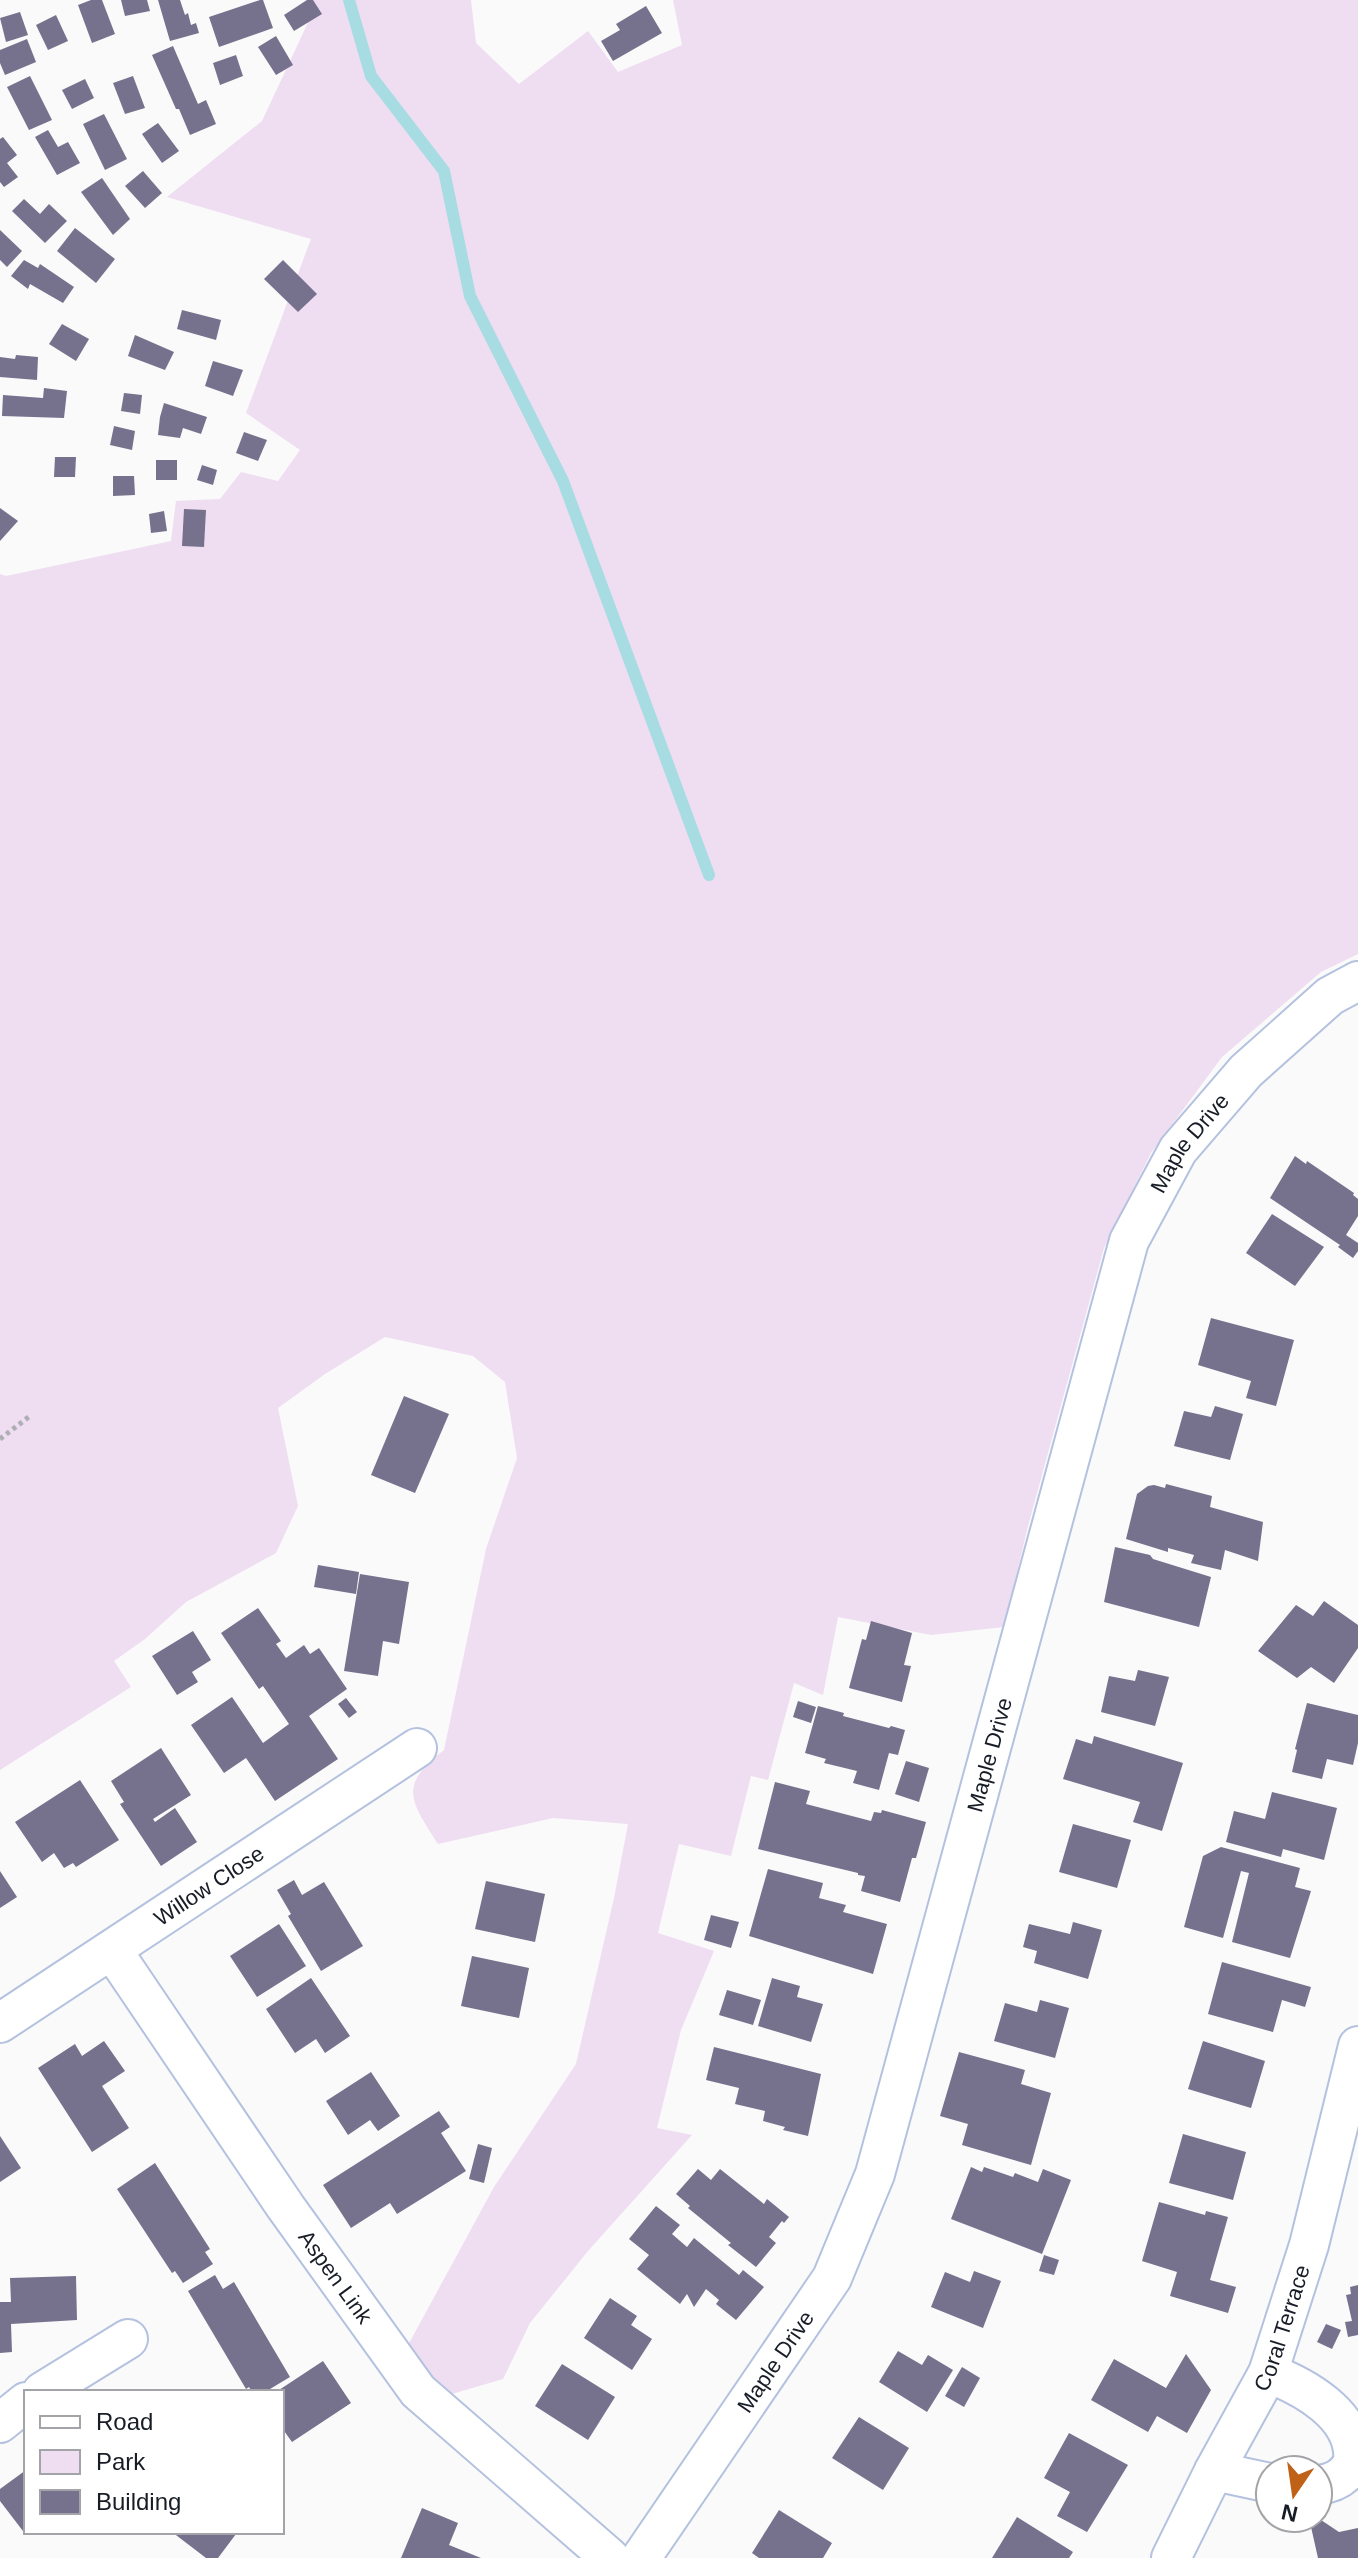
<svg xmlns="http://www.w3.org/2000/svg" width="1358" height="2558" font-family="Helvetica,sans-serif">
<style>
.green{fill:#efddf1}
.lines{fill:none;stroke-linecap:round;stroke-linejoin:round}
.stream{stroke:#a7dce2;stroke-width:12}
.building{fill:#76718d}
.minor-casing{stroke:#b4c2df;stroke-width:42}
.path{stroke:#aeafb3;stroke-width:5;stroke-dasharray:4 4;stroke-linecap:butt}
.minor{stroke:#fff;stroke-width:38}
.labels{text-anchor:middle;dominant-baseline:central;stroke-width:6;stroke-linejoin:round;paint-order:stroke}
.street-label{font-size:22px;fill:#171c26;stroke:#fff}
</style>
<rect width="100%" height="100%" fill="#fafafa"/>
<path class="green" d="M 309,0 L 471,0 L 476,43 L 519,84 L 588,31 L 618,72 L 682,45 L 673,0 L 1358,0 L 1358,954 L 1321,972 L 1222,1057 L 1151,1153 L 1104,1248 L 1028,1526 L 1004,1627 L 931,1635 L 838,1617 L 823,1695 L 794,1683 L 768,1780 L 751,1776 L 731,1856 L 679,1844 L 658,1933 L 714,1951 L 681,2030 L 657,2128 L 692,2135 L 588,2251 L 530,2323 L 503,2379 L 445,2396 L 407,2347 L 494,2187 L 576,2064 L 614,1898 L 628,1824 L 553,1818 L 438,1844 C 411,1801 397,1786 444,1750 L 486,1549 L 517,1458 L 505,1382 L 473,1356 L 385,1337 L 325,1374 L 278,1408 L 298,1506 L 276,1553 L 186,1602 L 145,1639 L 114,1661 L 131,1687 L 0,1770 L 0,574 L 6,576 L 171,541 L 176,501 L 220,499 L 241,472 L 278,481 L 300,450 L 246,413 L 311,239 L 167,197 L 262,121 L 311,16 Z"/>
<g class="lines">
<polyline class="stream" points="349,0 371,76 444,171 470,296 563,481 709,875"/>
</g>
<g class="building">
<polygon points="91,0 102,0 115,34 92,43 78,5"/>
<polygon points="121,0 147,0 150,11 125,16"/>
<polygon points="158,0 180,0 185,15 188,13 191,25 196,23 199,33 170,41"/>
<polygon points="260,0 263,0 273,28 219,47 209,17"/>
<polygon points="307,0 313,0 322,14 294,31 284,15"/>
<polygon points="646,6 662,33 613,61 601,41 620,30 616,24"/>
<polygon points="20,12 28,35 6,42 0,18"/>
<polygon points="56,15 68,41 48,50 36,25"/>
<polygon points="276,36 293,65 276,75 258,47"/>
<polygon points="27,39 36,62 5,75 0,63 0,50"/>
<polygon points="173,46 198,104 206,100 216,124 190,135 179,109 176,109 152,55"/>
<polygon points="236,55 243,76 220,85 213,63"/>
<polygon points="30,76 52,120 29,130 7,87"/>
<polygon points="133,76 145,108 125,114 113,83"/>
<polygon points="85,79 94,98 72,109 62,90"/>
<polygon points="104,114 127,159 105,170 83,124"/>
<polygon points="158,123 179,151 162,163 142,134"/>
<polygon points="48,130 58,147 68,142 80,163 57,175 35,137"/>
<polygon points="3,137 17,155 7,163 18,177 4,187 0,182 0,139"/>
<polygon points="143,171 162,193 145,208 125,186"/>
<polygon points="102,178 130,219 113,235 81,192"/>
<polygon points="24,199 40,214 49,204 67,221 45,243 12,211"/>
<polygon points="75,228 115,259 96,283 57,251"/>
<polygon points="0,230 22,251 7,267 0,260"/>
<polygon points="24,260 38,268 40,264 74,287 63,303 30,284 28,289 11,276"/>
<polygon points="283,260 317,294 298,312 264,279"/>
<polygon points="182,310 221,320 216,340 177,329"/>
<polygon points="62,324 89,339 76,361 49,344"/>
<polygon points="135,335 174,352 165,370 128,356"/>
<polygon points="16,355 38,357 37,380 0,377 0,357 15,359"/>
<polygon points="213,361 243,370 233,396 205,386"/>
<polygon points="44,388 67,391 64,418 2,416 3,395 43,398"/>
<polygon points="124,393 142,395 140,414 121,411"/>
<polygon points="164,403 207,417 201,434 183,428 180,438 158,435 160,417"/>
<polygon points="114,426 135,431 132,450 110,445"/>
<polygon points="244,432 267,440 258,461 236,453"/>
<polygon points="55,457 76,457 75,477 54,477"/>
<rect x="156" y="460" width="21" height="20"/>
<polygon points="202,465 217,470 213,485 197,480"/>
<polygon points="113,476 134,476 135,495 113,496"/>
<polygon points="0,508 18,521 0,541"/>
<polygon points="184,509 206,510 204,547 182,546"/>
<polygon points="164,511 167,531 151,533 149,514"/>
<polygon points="1295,1156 1306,1164 1307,1161 1354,1193 1353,1195 1358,1199 1358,1216 1346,1235 1358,1243 1358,1251 1353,1258 1338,1247 1340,1245 1270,1198"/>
<polygon points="1272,1214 1324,1247 1295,1286 1246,1253"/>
<polygon points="1211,1318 1294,1340 1276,1406 1246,1398 1251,1381 1198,1365"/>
<polygon points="404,1396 449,1414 415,1493 371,1475"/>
<polygon points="1215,1406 1243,1414 1230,1460 1174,1446 1184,1411 1211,1417"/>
<polygon points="1166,1484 1212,1496 1210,1507 1263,1522 1258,1561 1225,1550 1221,1570 1191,1563 1194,1555 1168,1548 1168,1552 1126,1539 1137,1494 1148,1486 1154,1485 1165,1488"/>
<polygon points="1115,1547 1150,1555 1153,1559 1211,1577 1199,1627 1104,1602"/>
<polygon points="318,1565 359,1572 356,1594 314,1587"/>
<polygon points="360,1574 409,1582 399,1644 383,1641 378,1676 344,1671"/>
<polygon points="1324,1601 1358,1625 1358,1648 1334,1683 1311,1667 1297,1678 1258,1651 1296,1605 1313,1616"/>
<polygon points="258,1608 281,1641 276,1644 286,1658 304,1645 310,1654 319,1648 347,1689 309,1716 338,1759 275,1801 246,1758 224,1773 191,1725 232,1697 263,1743 289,1724 263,1686 259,1689 221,1633"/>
<polygon points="871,1621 912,1633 904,1665 911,1666 902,1702 849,1688 862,1639 866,1640"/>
<polygon points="193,1631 211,1660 192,1672 198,1682 177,1695 152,1656"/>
<polygon points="1138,1670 1169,1677 1155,1726 1101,1712 1109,1676 1135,1681"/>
<polygon points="346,1698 357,1712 349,1718 338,1704"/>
<polygon points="798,1701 816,1707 811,1723 793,1717"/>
<polygon points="1307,1703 1358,1715 1358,1743 1353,1765 1327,1759 1322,1779 1292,1772 1297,1750 1295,1749"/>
<polygon points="818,1706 844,1713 843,1716 889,1728 891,1726 905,1730 898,1755 889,1753 879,1790 853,1783 857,1771 824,1763 826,1759 805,1753"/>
<polygon points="1094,1736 1183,1763 1162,1831 1133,1822 1140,1802 1063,1779 1076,1739 1092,1744"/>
<polygon points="161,1748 191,1795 153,1819 155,1822 175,1808 197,1842 161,1866 120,1804 124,1802 111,1781"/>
<polygon points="906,1761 929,1768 919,1802 895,1794"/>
<polygon points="80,1780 119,1840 76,1867 73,1863 64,1868 54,1853 42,1862 15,1822"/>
<polygon points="775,1782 810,1791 806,1804 871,1821 874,1812 881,1813 882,1810 926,1822 916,1858 912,1858 900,1902 861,1891 865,1876 858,1875 858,1873 758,1849"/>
<polygon points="1272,1792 1337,1808 1324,1860 1283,1849 1281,1857 1226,1842 1234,1811 1265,1819"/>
<polygon points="1073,1824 1131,1840 1117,1888 1059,1872"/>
<polygon points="1221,1847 1300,1868 1295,1887 1311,1891 1290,1958 1232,1942 1249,1873 1241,1871 1223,1938 1184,1927 1203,1856"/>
<polygon points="768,1869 823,1883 819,1898 846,1905 843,1912 887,1924 873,1974 749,1936"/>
<polygon points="0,1871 17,1897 0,1908"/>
<polygon points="294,1880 302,1895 324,1882 363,1946 321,1971 288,1916 291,1914 277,1890"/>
<polygon points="486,1881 545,1894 535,1942 475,1929"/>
<polygon points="711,1915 739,1922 731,1948 704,1940"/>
<polygon points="1073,1922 1102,1930 1088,1979 1034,1963 1037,1951 1023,1947 1029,1924 1070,1934"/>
<polygon points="279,1924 306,1966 257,1997 230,1956"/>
<polygon points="472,1956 529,1968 519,2018 461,2006"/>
<polygon points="1222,1962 1311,1987 1305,2007 1282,2000 1273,2032 1208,2014"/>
<polygon points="311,1978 350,2036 325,2053 316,2039 295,2053 266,2009"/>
<polygon points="772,1978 800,1986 797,1997 823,2004 811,2042 758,2026"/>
<polygon points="727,1990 761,2000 753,2025 719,2015"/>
<polygon points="1040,2000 1069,2008 1055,2058 994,2041 1005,2003 1037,2012"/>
<polygon points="104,2041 125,2071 102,2086 129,2128 92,2152 38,2068 75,2044 82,2056"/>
<polygon points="1203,2041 1265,2061 1251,2108 1188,2089"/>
<polygon points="714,2047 821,2074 808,2136 783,2130 785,2127 763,2121 765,2111 735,2104 739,2088 706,2080"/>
<polygon points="959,2052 1025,2070 1021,2084 1051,2093 1031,2165 962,2145 968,2124 940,2116"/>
<polygon points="371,2072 400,2116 378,2131 370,2120 348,2135 326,2101"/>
<polygon points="439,2111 450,2127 441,2133 466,2171 397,2214 390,2203 351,2228 323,2185"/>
<polygon points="1183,2134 1246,2152 1233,2200 1169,2183"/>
<polygon points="0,2136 21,2168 0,2182"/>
<polygon points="478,2144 492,2148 484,2183 469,2179"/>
<polygon points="155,2163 210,2249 205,2252 213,2264 183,2283 175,2271 172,2273 117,2189"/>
<polygon points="971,2167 982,2172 984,2167 1013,2177 1015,2173 1038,2182 1043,2169 1071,2180 1042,2254 951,2219"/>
<polygon points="698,2169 711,2180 720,2169 764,2204 767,2199 789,2217 784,2223 782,2221 769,2237 776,2243 756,2267 728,2245 731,2243 688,2208 690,2206 676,2194"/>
<polygon points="1159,2202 1205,2215 1206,2211 1228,2217 1210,2280 1236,2287 1228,2313 1170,2296 1177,2272 1142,2261"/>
<polygon points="656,2206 680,2225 672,2234 687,2247 694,2238 739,2275 743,2270 764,2287 736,2320 716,2304 719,2300 706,2289 694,2307 687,2294 680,2304 637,2269 649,2255 629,2239"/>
<polygon points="1044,2255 1059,2260 1054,2275 1039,2271"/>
<polygon points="974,2271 1001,2281 983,2328 931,2307 945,2272 970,2282"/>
<polygon points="215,2275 223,2289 234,2282 290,2377 265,2392 252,2392 249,2387 246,2389 188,2291"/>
<polygon points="76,2276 77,2320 11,2324 12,2352 0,2353 0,2302 11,2302 10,2278"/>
<polygon points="1358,2285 1358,2335 1348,2337 1345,2322 1352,2321 1346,2295 1351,2294 1350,2287"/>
<polygon points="610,2298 637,2316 631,2325 652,2339 632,2370 584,2338"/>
<polygon points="1326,2324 1341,2330 1332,2349 1317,2342"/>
<polygon points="898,2351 922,2365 928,2355 953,2370 927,2412 879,2382"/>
<polygon points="1186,2354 1211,2390 1187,2433 1157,2416 1148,2432 1091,2400 1114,2359 1166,2388"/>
<polygon points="323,2361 351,2403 292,2442 282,2428 282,2392 276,2392"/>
<polygon points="562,2364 615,2397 588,2440 535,2406"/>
<polygon points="962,2367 980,2378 964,2407 945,2396"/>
<polygon points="859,2417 909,2448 883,2490 832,2458"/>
<polygon points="1069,2433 1128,2465 1087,2532 1057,2516 1070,2492 1044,2478"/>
<polygon points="26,2470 26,2535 0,2501 0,2489"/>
<polygon points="422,2508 458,2523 449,2545 481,2558 401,2558"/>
<polygon points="779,2510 832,2543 823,2558 759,2558 752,2553"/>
<polygon points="1017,2517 1073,2552 1069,2558 992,2558"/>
<polygon points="1309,2518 1318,2518 1339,2532 1358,2528 1358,2558 1318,2558"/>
<polygon points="172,2532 233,2532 236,2534 218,2558 206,2558"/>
</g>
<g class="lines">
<defs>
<g id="minor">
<path id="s1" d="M 112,1950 L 285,2206 L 418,2391 L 610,2558"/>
<path id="s2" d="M 0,2023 L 417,1748"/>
<path d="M 1268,2373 C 1300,2385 1358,2414 1353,2462 C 1346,2477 1334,2483 1318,2485"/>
<polyline points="42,2392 128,2339"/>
<polyline points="0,2423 26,2402"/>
<polyline points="1214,2471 1270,2483"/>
<path id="s3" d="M 641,2558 L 832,2278 L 875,2174 L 1129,1241 L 1178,1150 L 1246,1071 L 1330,996 L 1358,981"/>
<path id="s4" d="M 1171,2558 L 1214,2471 L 1268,2373 L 1309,2245 L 1358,2046"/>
</g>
</defs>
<use href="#minor" class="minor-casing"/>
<polyline class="path" points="0,1439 30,1416"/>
<use href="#minor" class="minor"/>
</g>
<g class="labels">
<g class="street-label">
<text stroke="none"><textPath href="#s3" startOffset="1534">Maple Drive</textPath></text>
<text stroke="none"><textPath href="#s3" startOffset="886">Maple Drive</textPath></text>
<text stroke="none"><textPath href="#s2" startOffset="250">Willow Close</textPath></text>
<text stroke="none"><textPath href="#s1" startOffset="396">Aspen Link</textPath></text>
<text stroke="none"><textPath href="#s4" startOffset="256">Coral Terrace</textPath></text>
<text stroke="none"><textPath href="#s3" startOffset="238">Maple Drive</textPath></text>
</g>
</g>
<rect x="24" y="2390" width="260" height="144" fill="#ffffff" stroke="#a2a4a8" stroke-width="2"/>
<rect x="40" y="2416" width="40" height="12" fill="#ffffff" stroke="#a2a4a8" stroke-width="2"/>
<text x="96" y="2430" font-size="24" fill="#171c26">Road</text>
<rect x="40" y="2450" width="40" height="24" fill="#efddf1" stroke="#a2a4a8" stroke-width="2"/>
<text x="96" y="2470" font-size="24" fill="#171c26">Park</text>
<rect x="40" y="2490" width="40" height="24" fill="#76718d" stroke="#a2a4a8" stroke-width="2"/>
<text x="96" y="2510" font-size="24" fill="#171c26">Building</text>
<g transform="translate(1294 2494) rotate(193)"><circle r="38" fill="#ffffff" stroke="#a2a4a8" stroke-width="2"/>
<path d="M0-6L14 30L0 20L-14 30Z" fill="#bf6116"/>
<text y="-12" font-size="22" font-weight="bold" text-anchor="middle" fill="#171c26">N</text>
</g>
</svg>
